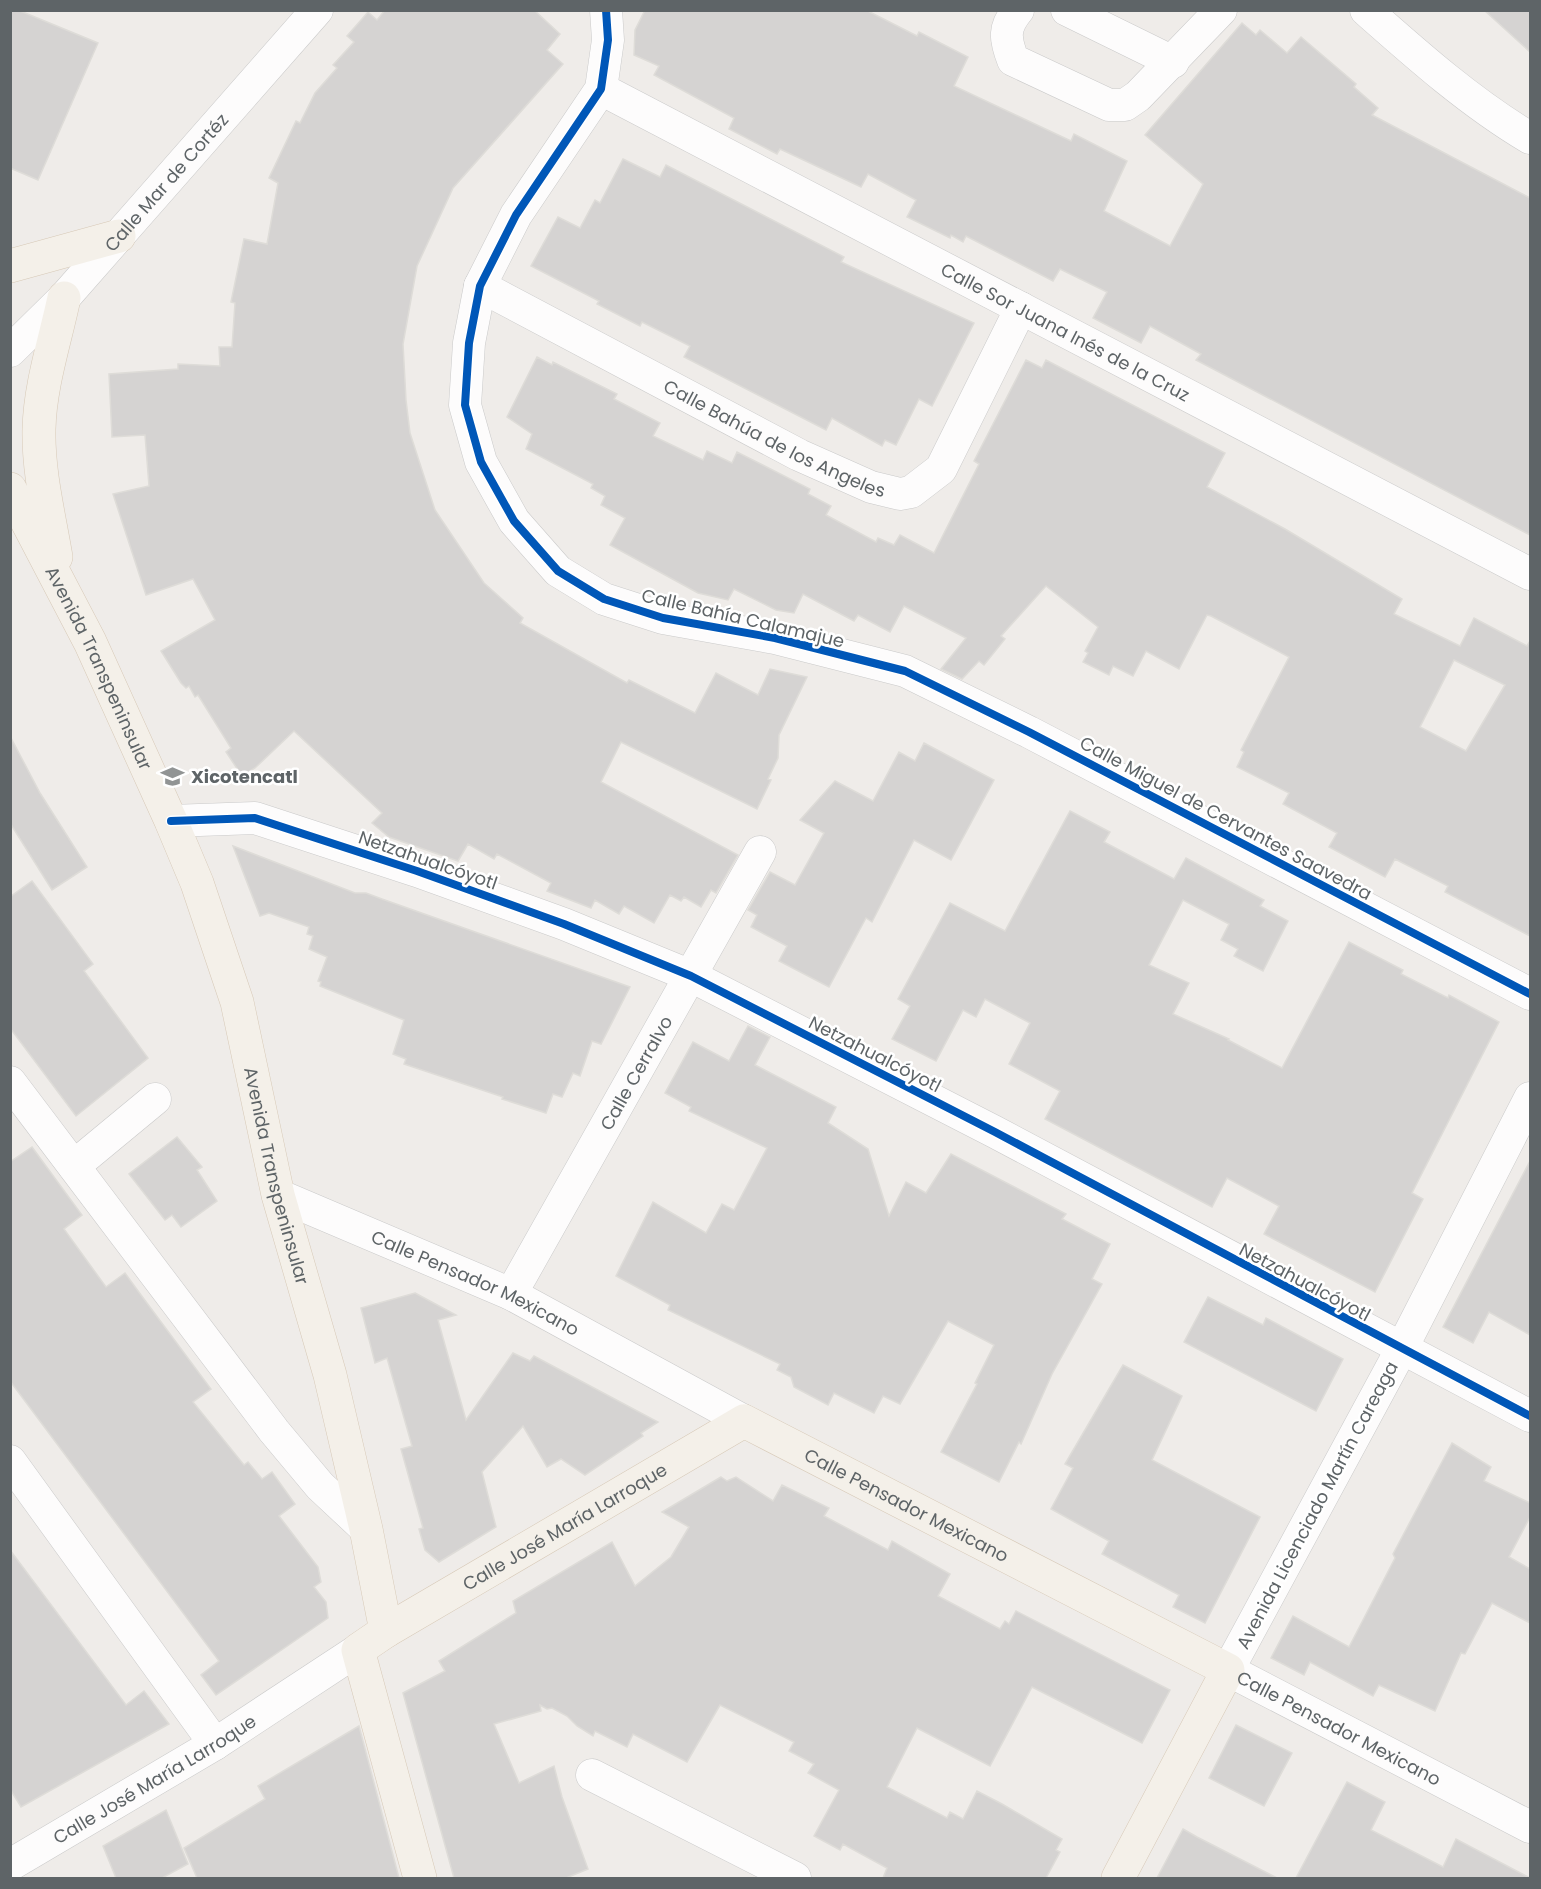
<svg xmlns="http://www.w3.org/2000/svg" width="1541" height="1889" font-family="Poppins,sans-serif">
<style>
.building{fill:#d5d3d2;stroke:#dedcd8;stroke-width:1.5;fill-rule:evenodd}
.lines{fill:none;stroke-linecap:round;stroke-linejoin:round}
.minor-casing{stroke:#cacaca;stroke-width:33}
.major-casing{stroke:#d7c9b7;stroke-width:34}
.minor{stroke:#fdfcfc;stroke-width:32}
.major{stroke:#f4f0e9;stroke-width:33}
.cycleway-casing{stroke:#fff;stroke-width:11}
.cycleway{stroke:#0057b8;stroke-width:8}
.labels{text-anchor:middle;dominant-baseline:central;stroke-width:5;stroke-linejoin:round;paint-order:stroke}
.street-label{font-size:18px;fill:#5e6467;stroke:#fff}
.poi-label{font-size:18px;font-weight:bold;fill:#5e6467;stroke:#fff;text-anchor:start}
</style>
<rect width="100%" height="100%" fill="#efece9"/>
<g class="building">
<polygon points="10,10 18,10 98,43 38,180 10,168"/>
<polygon points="385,10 534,10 560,34 547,50 563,64 453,188 417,266 403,344 406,400 410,433 435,510 484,583 523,618 520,623 627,683 629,680 695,713 716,673 758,695 770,669 807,677 779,735 778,758 768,779 771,780 757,809 621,742 601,782 738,855 716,893 711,890 701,907 684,897 681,901 670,895 654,923 624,906 619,914 595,900 591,908 547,891 551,883 497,854 494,859 468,844 458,861 389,837 372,823 382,813 294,731 255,768 242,776 226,752 231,748 198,695 195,697 189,686 186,688 181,683 161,651 215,620 193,579 146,595 113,494 149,486 145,435 112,437 109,374 178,369 178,364 220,366 219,347 232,347 235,303 231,302 244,239 267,244 278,183 269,178 296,121 300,123 315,93 337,68 333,65 354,42 347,36 368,12 377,20"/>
<polygon points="645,10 866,10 917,36 919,32 968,57 954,86 1071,141 1074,134 1127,161 1104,211 1170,246 1203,184 1145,135 1242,23 1256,35 1260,30 1287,53 1301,37 1356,84 1354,87 1378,108 1372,115 1530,198 1530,535 1196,360 1201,354 1150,326 1141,343 1093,318 1107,292 1060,269 1053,281 966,236 963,242 951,235 950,238 907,217 916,200 868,174 861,187 780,149 777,154 729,129 734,118 654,75 659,66 634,55 635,30"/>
<polygon points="1484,10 1530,10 1530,52"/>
<polygon points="623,159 660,177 666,165 844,257 841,262 974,323 932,406 919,399 896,445 885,440 882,446 832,418 826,430 684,357 690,346 642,322 640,326 597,304 599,301 531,266 558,217 580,228 595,200 600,203"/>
<path d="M 537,357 L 552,365 L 553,362 L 617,394 L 614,399 L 660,423 L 653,436 L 703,460 L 707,451 L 732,463 L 737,452 L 810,489 L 808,494 L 831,506 L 826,515 L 876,542 L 878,538 L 894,545 L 900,535 L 934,553 L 979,464 L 974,461 L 1026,360 L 1042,368 L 1046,360 L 1225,453 L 1207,487 L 1285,529 L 1402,599 L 1394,614 L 1460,646 L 1474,618 L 1527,646 L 1530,641 L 1530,936 L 1445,892 L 1448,886 L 1395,859 L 1385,877 L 1329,847 L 1337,833 L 1283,804 L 1289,793 L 1237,767 L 1244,752 L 1241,750 L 1289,657 L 1211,616 L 1207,615 L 1179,669 L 1146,651 L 1133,676 L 1113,666 L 1109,675 L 1083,662 L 1088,653 L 1085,651 L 1098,627 L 1046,586 L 1001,636 L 1005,639 L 984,665 L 979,661 L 962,679 L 941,669 L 966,638 L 904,606 L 890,632 L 858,615 L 854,621 L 803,594 L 794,613 L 776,610 L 734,589 L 728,600 L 698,593 L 610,545 L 625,518 L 601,505 L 605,496 L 591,488 L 593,484 L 526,449 L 532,434 L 507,417 ZM 1454,660 L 1505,685 L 1466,751 L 1420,727 Z"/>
<polygon points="10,736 40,793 87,867 52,890 10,823"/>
<polygon points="924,743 994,780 951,860 914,840 872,922 866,918 829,987 779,961 787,946 751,927 757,915 748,910 770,872 795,885 824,833 800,820 835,781 873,801 899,752 915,761"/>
<polygon points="1070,811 1110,832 1104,842 1174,879 1186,858 1264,900 1260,906 1288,921 1263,971 1234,956 1238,949 1221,940 1229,924 1183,900 1149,965 1189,983 1173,1014 1229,1039 1228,1040 1282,1068 1349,942 1403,970 1401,974 1448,998 1449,995 1499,1022 1412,1193 1423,1199 1375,1292 1264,1234 1279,1206 1227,1178 1212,1207 1045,1119 1060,1091 1009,1064 1030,1023 985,999 976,1017 963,1010 936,1061 892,1039 910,1006 898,999 950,903 1005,931"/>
<polygon points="233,846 355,893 366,893 382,899 630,987 601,1044 592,1041 580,1076 573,1073 562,1097 553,1094 546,1113 502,1099 503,1097 404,1064 406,1059 393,1054 404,1020 320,986 321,982 318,981 327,957 309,949 313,936 307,934 309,927 269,913 260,916"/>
<polygon points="32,881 93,964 84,971 148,1058 76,1116 10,1028 10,897"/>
<polygon points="748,1026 770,1037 755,1065 836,1107 828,1123 868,1149 889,1216 906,1182 926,1193 951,1154 1066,1214 1062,1219 1110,1244 1092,1279 1102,1284 1052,1374 1021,1444 1019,1442 999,1482 941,1452 977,1384 975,1383 994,1345 948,1321 900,1404 883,1396 874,1413 834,1393 828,1405 794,1387 791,1377 777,1370 780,1364 668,1310 670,1305 616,1276 653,1202 706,1233 722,1204 734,1210 767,1148 689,1111 691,1107 665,1093 693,1042 729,1061"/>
<polygon points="177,1137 202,1167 197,1170 217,1201 181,1227 172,1215 165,1220 129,1174"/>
<polygon points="32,1147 82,1215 64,1229 106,1287 125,1273 141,1295 211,1389 193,1402 244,1465 248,1462 262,1479 272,1472 295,1504 279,1516 318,1567 321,1582 314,1587 326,1602 328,1618 216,1695 201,1675 219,1661 10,1381 10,1162"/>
<polygon points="1530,1161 1530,1335 1489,1312 1473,1343 1443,1327"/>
<polygon points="415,1293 456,1315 438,1320 466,1420 513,1353 530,1361 534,1356 658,1422 641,1433 643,1436 585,1475 561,1459 547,1467 523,1426 482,1472 496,1527 439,1562 425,1550 419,1529 423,1528 401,1449 412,1446 387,1358 375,1363 361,1308"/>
<polygon points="1208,1297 1263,1325 1266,1318 1343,1359 1316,1411 1184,1342"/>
<polygon points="1123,1365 1182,1396 1152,1460 1260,1517 1205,1623 1173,1607 1179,1595 1102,1554 1109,1541 1051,1509 1073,1468 1065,1464"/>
<polygon points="1452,1443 1491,1467 1484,1481 1530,1503 1530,1517 1509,1557 1530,1569 1530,1623 1492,1603 1465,1654 1461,1653 1435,1711 1379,1685 1373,1696 1310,1662 1304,1675 1271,1658 1293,1616 1349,1647 1395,1558 1393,1554"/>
<polygon points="721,1477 727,1481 736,1477 773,1501 782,1485 829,1508 824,1516 888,1550 892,1541 950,1574 938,1596 1000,1629 1005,1621 1009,1624 1016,1611 1170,1690 1142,1743 1032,1687 990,1766 917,1728 887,1787 947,1818 950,1812 963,1819 977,1791 1002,1804 1062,1839 1056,1850 1060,1852 1046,1878 883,1878 887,1868 843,1844 840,1850 814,1836 839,1790 808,1773 814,1764 789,1751 794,1742 720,1705 687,1762 633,1734 627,1747 595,1731 593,1736 577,1726 567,1716 552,1708 547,1709 540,1705 541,1711 494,1724 519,1783 554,1766 562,1797 588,1869 566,1878 454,1878 403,1693 445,1671 439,1661 516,1613 513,1601 612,1542 635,1586 671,1557 689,1527 662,1512"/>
<polygon points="10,1550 126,1705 144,1691 169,1724 21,1807 10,1789"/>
<polygon points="1236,1725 1292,1753 1264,1806 1209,1778"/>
<polygon points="359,1726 399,1878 197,1878 184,1848 265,1799 258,1786"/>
<polygon points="1347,1782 1385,1802 1371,1830 1443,1867 1456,1839 1530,1878 1296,1878"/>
<polygon points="166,1810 188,1864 162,1878 116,1878 103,1846"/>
<polygon points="1183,1829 1197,1837 1277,1878 1157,1878"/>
</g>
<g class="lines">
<defs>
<g id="minor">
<polyline points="606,10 608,40 601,89 516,215 480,286 469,343 465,405 481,462 514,521 558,571 604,599 663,618 775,638 905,671 1029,732 1530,994"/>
<path d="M 1018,10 C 1003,28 1005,39 1013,60 L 1109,105 L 1125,105 L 1138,96 L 1221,10"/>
<polyline points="1067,10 1173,62"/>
<path d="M 1366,10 C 1418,56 1471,103 1530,138"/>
<path id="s1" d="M 601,89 L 1530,574"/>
<path id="s2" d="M 480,286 L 799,455 L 871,487 L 900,494 L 911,492 L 941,469 L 1021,308"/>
<path id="s3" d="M 10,351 L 64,298 L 317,10"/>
<polyline points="171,821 255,818 417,871 564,924 691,976 995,1132 1530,1416"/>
<polyline points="10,1082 274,1431 320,1486 366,1529"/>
<path id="s4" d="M 1530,1098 L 1401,1350 L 1228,1670 L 1530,1827"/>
<polyline points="74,1166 155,1099"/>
<path id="s5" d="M 278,1195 L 511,1294 L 744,1421"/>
<path id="s6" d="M 511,1294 L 760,852"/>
<polyline points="10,1461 215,1744"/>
<polyline points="592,1775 795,1878"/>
<path id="s7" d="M 10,1865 L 215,1744 L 358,1650"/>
</g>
<g id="major">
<polyline points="10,266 119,236"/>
<path id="s8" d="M 10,489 L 90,642 L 171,821 L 197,883 L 237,1002 L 278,1195 L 330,1375 L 366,1529 L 386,1631 L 358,1650 L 420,1878"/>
<path d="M 56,557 C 49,515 38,472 39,429 C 40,385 55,341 64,298"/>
<path id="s9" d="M 386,1631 L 744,1421 L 1228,1670 L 1118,1878"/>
</g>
</defs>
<use href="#minor" class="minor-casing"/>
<use href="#major" class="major-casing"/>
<use href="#minor" class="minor"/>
<use href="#major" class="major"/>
<defs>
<g id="cycleway">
<polyline points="606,10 608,40 601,89 516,215 480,286 469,343 465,405 481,462 514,521 558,571 604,599 663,618 775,638 905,671 1029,732 1530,994"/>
<polyline points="171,821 255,818 417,871 564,924 691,976 995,1132 1530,1416"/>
</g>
</defs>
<use href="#cycleway" class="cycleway-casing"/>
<use href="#cycleway" class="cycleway"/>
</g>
<defs>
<symbol id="school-bare" viewBox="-9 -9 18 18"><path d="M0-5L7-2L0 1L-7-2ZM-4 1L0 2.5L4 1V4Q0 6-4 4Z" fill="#919494" stroke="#fff" stroke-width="2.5" paint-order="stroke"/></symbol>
</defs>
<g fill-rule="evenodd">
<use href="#school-bare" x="156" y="760" width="33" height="33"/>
</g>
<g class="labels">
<g class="street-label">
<text stroke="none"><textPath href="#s3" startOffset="230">Calle Mar de Cortéz</textPath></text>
<text stroke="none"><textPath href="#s1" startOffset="524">Calle Sor Juana Inés de la Cruz</textPath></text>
<text stroke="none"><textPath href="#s2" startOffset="332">Calle Bahúa de los Angeles</textPath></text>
<text transform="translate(743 618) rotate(13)">Calle Bahía Calamajue</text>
<text stroke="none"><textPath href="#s8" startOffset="200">Avenida Transpeninsular</textPath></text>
<text transform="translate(1226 818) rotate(28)">Calle Miguel de Cervantes Saavedra</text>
<text transform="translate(428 860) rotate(19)">Netzahualcóyotl</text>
<text transform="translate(875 1054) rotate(27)">Netzahualcóyotl</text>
<text stroke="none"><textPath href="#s6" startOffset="254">Calle Cerralvo</textPath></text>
<text stroke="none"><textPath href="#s8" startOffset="740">Avenida Transpeninsular</textPath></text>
<text transform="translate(1305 1282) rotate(28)">Netzahualcóyotl</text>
<text stroke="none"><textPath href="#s5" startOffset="216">Calle Pensador Mexicano</textPath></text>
<text stroke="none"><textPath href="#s9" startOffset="598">Calle Pensador Mexicano</textPath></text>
<text transform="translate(1317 1505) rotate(-62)">Avenida Licenciado Martín Careaga</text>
<text stroke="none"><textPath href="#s9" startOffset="207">Calle José María Larroque</textPath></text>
<text stroke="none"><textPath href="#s4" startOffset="772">Calle Pensador Mexicano</textPath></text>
<text stroke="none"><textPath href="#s7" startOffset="168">Calle José María Larroque</textPath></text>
</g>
<g class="poi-label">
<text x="191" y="776">Xicotencatl</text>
</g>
</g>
<rect width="1541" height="1889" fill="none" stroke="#5e6467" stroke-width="24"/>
</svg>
